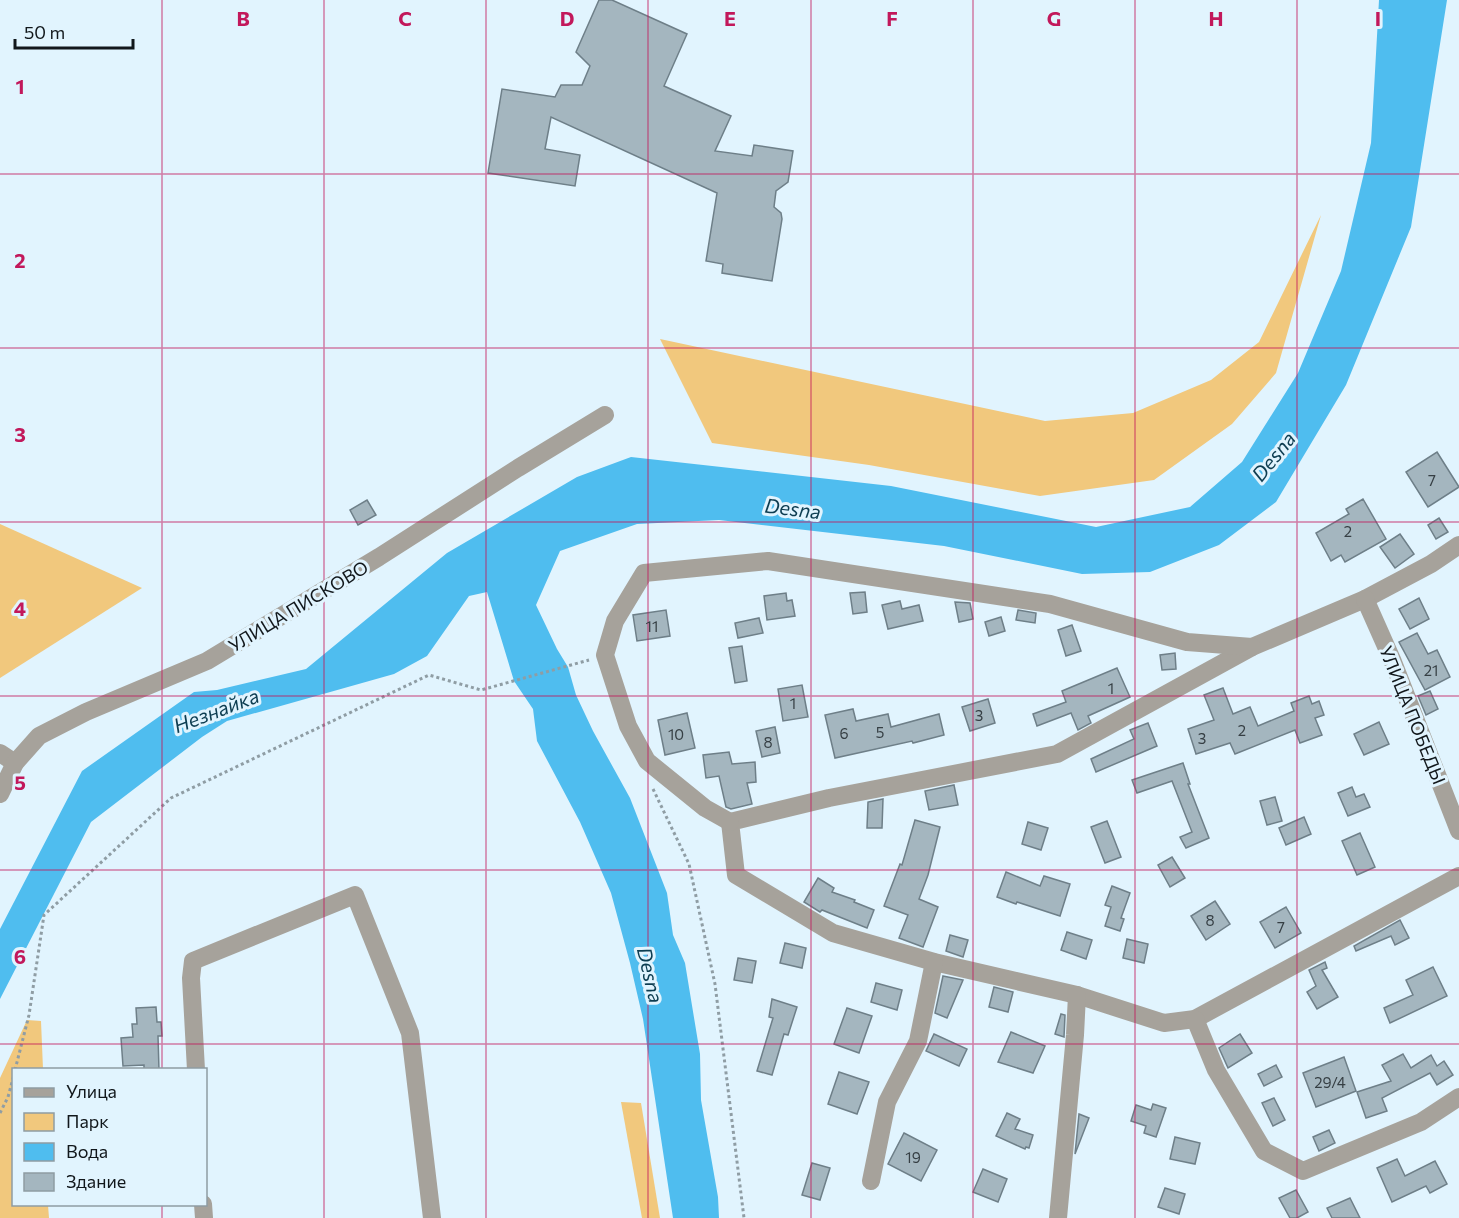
<svg xmlns="http://www.w3.org/2000/svg" width="1459" height="1218" font-family="Commissioner,sans-serif">
<style>
.green{fill:#f1c87d}
.water{fill:#4fbdef}
.building{fill:#a4b6bf;stroke:#6e7f88;stroke-width:1.5}
.lines{fill:none;stroke-linecap:round;stroke-linejoin:round}
.path{stroke:#8f9da4;stroke-width:3;stroke-dasharray:3 3;stroke-linecap:butt}
.minor{stroke:#a6a29b;stroke-width:18}
.grid{fill:none;stroke:#c2185b;stroke-width:1.5;stroke-opacity:0.55}
.labels{text-anchor:middle;dominant-baseline:central;stroke-width:6;stroke-linejoin:round;paint-order:stroke}
.number-label{font-size:15px;fill:#363f44}
.street-label{font-size:18px;fill:#11171b;stroke:#e1f4fe}
.water-label{font-size:20px;font-style:italic;fill:#0d3d51;stroke:#e1f4fe}
.grid-label{font-size:20px;text-anchor:middle;font-weight:bold;fill:#c2185b;stroke:#e1f4fe;stroke-width:6;stroke-linejoin:round;paint-order:stroke}
</style>
<rect width="100%" height="100%" fill="#e1f4fe"/>
<g class="green">
<polygon points="1321,215 1276,373 1232,424 1154,480 1040,496 869,465 712,443 660,339 1045,421 1133,413 1211,380 1259,342"/>
<polygon points="0,524 142,588 0,678"/>
<polygon points="27,1020 41,1021 43,1069 14,1070 14,1204 48,1205 49,1218 0,1218 0,1078"/>
<polygon points="621,1102 641,1103 660,1218 642,1218"/>
</g>
<polygon class="water" points="1379,0 1447,0 1411,227 1346,385 1276,502 1219,545 1150,572 1082,574 944,546 719,520 637,524 560,551 536,605 557,649 568,667 576,695 593,731 630,798 667,893 673,935 685,963 700,1054 701,1100 718,1197 719,1218 673,1218 643,1019 630,963 611,893 580,822 537,741 533,709 514,681 487,592 469,596 427,656 394,674 227,721 202,737 91,822 0,999 0,929 82,771 194,692 217,690 306,669 447,553 577,477 631,457 891,486 1096,527 1190,507 1242,462 1298,373 1341,271 1371,143"/>
<g class="building">
<polygon points="599,0 612,0 687,34 664,86 731,116 715,151 752,156 754,145 793,151 788,182 776,191 774,207 781,213 782,219 772,281 722,273 723,264 706,261 717,193 551,117 545,149 580,155 575,186 488,173 502,89 555,97 561,85 582,85 590,66 576,52"/>
<polygon points="1437,452 1459,487 1428,507 1406,472"/>
<polygon points="1363,499 1386,539 1345,562 1341,555 1331,561 1316,533 1349,514 1346,509"/>
<polygon points="367,500 376,515 358,525 350,510"/>
<polygon points="1439,518 1448,532 1436,539 1428,525"/>
<polygon points="1400,534 1414,554 1395,568 1380,547"/>
<polygon points="865,592 867,612 853,614 850,593"/>
<polygon points="786,593 787,601 792,600 795,616 767,620 764,596"/>
<polygon points="1419,598 1429,619 1410,629 1399,609"/>
<polygon points="900,601 902,609 919,605 923,621 888,629 882,605"/>
<polygon points="955,602 970,603 973,619 959,622"/>
<polygon points="666,610 670,636 637,641 633,615"/>
<polygon points="1018,610 1036,613 1035,623 1016,620"/>
<polygon points="1001,617 1005,631 989,636 985,622"/>
<polygon points="759,618 763,633 738,638 735,623"/>
<polygon points="1072,625 1081,651 1066,656 1058,630"/>
<polygon points="1417,633 1428,654 1437,650 1450,677 1425,690 1399,642"/>
<polygon points="742,646 747,681 735,683 729,648"/>
<polygon points="1175,653 1176,669 1162,670 1160,655"/>
<polygon points="1117,668 1130,697 1088,716 1091,723 1078,730 1071,713 1037,726 1033,714 1066,702 1062,691"/>
<polygon points="802,685 808,717 783,721 778,689"/>
<polygon points="1223,688 1233,714 1250,707 1258,726 1294,711 1291,703 1309,696 1312,704 1319,701 1324,715 1315,718 1322,735 1300,743 1295,730 1235,754 1230,743 1196,754 1188,729 1214,720 1204,695"/>
<polygon points="1430,691 1438,709 1426,715 1418,696"/>
<polygon points="988,699 995,723 970,731 962,707"/>
<polygon points="853,709 856,721 888,714 891,727 939,714 944,735 913,743 912,741 835,758 825,715"/>
<polygon points="687,713 695,748 665,755 658,720"/>
<polygon points="1379,722 1389,744 1364,755 1354,734"/>
<polygon points="1148,723 1157,746 1096,772 1091,759 1134,739 1130,730"/>
<polygon points="775,727 780,753 762,757 756,731"/>
<polygon points="729,752 732,764 755,762 756,782 747,783 752,804 731,809 726,807 719,776 706,778 703,755"/>
<polygon points="1183,763 1190,784 1188,784 1209,838 1186,848 1180,837 1192,832 1172,781 1137,793 1132,780"/>
<polygon points="954,785 958,805 929,810 925,791"/>
<polygon points="1352,787 1356,797 1364,794 1370,807 1348,816 1338,793"/>
<polygon points="1275,797 1282,821 1267,825 1260,801"/>
<polygon points="883,799 882,828 867,828 868,802"/>
<polygon points="1304,817 1311,834 1286,845 1279,828"/>
<polygon points="915,820 940,827 928,875 919,899 938,907 923,947 899,938 908,915 884,906 900,864 902,865"/>
<polygon points="1107,821 1121,857 1105,863 1091,827"/>
<polygon points="1028,822 1048,828 1041,850 1022,844"/>
<polygon points="1360,833 1375,867 1357,875 1342,841"/>
<polygon points="1172,857 1185,878 1170,887 1158,865"/>
<polygon points="1006,872 1040,886 1044,876 1070,884 1060,916 1017,902 1016,904 997,897"/>
<polygon points="818,878 834,888 832,892 855,900 854,902 874,910 867,928 822,910 820,912 804,902"/>
<polygon points="1112,886 1130,893 1121,918 1124,919 1120,931 1105,926 1111,907 1105,905"/>
<polygon points="1215,901 1230,924 1206,940 1191,916"/>
<polygon points="1286,907 1301,933 1275,948 1260,922"/>
<polygon points="1400,920 1409,938 1395,945 1391,936 1356,951 1354,946"/>
<polygon points="1067,932 1092,940 1086,959 1061,950"/>
<polygon points="950,935 968,940 963,957 946,951"/>
<polygon points="1127,939 1148,944 1144,963 1123,958"/>
<polygon points="785,943 806,948 802,968 780,963"/>
<polygon points="738,958 756,961 752,983 734,980"/>
<polygon points="1325,962 1327,968 1322,970 1338,997 1317,1009 1307,992 1316,986 1309,970"/>
<polygon points="1433,967 1447,996 1390,1023 1384,1008 1413,995 1406,980"/>
<polygon points="943,976 963,980 947,1018 935,1013"/>
<polygon points="876,983 902,990 897,1010 871,1002"/>
<polygon points="994,987 1013,992 1008,1012 989,1007"/>
<polygon points="772,999 797,1007 788,1035 784,1034 772,1075 757,1071 773,1018 769,1017"/>
<polygon points="156,1007 157,1022 161,1022 162,1036 158,1036 159,1070 144,1070 144,1065 123,1066 121,1038 133,1037 132,1024 137,1024 136,1008"/>
<polygon points="847,1008 872,1016 859,1053 834,1044"/>
<polygon points="1061,1014 1065,1015 1064,1037 1055,1034"/>
<polygon points="1011,1032 1045,1046 1033,1073 998,1062"/>
<polygon points="934,1034 967,1049 959,1066 926,1051"/>
<polygon points="1240,1034 1252,1053 1228,1068 1219,1048"/>
<polygon points="1403,1054 1411,1068 1431,1055 1437,1066 1444,1061 1453,1075 1437,1085 1430,1073 1382,1098 1387,1111 1366,1118 1357,1092 1391,1081 1382,1065"/>
<polygon points="1344,1057 1356,1091 1316,1107 1303,1073"/>
<polygon points="1276,1065 1282,1077 1264,1086 1258,1074"/>
<polygon points="839,1072 869,1082 857,1114 828,1104"/>
<polygon points="1274,1098 1285,1120 1273,1126 1262,1103"/>
<polygon points="1153,1104 1166,1108 1156,1137 1144,1133 1146,1126 1131,1121 1136,1105 1151,1110"/>
<polygon points="1007,1113 1020,1119 1015,1129 1033,1135 1029,1148 1026,1147 1025,1149 996,1136"/>
<polygon points="1079,1114 1089,1118 1075,1154"/>
<polygon points="1329,1130 1335,1143 1319,1151 1313,1137"/>
<polygon points="904,1133 937,1150 921,1181 888,1164"/>
<polygon points="1175,1137 1200,1143 1195,1164 1170,1159"/>
<polygon points="1397,1159 1405,1176 1435,1161 1447,1184 1430,1193 1426,1186 1392,1202 1377,1168"/>
<polygon points="812,1163 830,1168 820,1200 802,1195"/>
<polygon points="983,1169 1007,1179 998,1202 973,1192"/>
<polygon points="1165,1188 1185,1194 1179,1214 1158,1207"/>
<polygon points="1296,1190 1308,1212 1297,1218 1290,1218 1279,1198"/>
<polygon points="1350,1198 1360,1218 1332,1218 1327,1208"/>
</g>
<g class="lines">
<g class="path">
<polyline points="653,789 689,864 715,984 744,1218"/>
<polyline points="15,1070 29,1015 44,915 171,798 429,675 481,690 589,660"/>
<polyline points="0,1113 8,1097 14,1075"/>
</g>
<g class="minor">
<polyline points="1459,545 1431,564 1365,599 1252,647 1057,754 829,798 730,822 736,875 833,933 934,962 1077,995 1164,1023 1195,1019 1459,876"/>
<polyline points="1365,599 1393,662 1459,831"/>
<polyline points="0,753 15,763"/>
<polyline points="0,794 15,763 39,736 86,712 207,661 379,557 518,468 605,415"/>
<polyline points="730,822 705,808 647,761 628,726 605,655 615,621 644,573 768,561 1050,604 1187,642 1252,647"/>
<polyline points="1195,1019 1216,1070 1264,1151 1303,1171 1421,1122 1459,1097"/>
<polyline points="196,1070 191,978 193,961 355,895 410,1033 432,1218"/>
<polyline points="871,1181 887,1102 918,1041 934,962"/>
<polyline points="203,1204 204,1218"/>
<polyline points="1058,1218 1075,1035 1077,995"/>
</g>
</g>
<path class="grid" d="M 162,0 L 162,1070M 324,0 L 324,1218M 486,0 L 486,1218M 648,0 L 648,1218M 811,0 L 811,1218M 973,0 L 973,1218M 1135,0 L 1135,1218M 1297,0 L 1297,1218M 0,174 L 1459,174M 0,348 L 1459,348M 0,522 L 1459,522M 0,696 L 1459,696M 0,870 L 1459,870M 0,1044 L 1459,1044M 162,1204 L 162,1218"/>
<g class="labels">
<g class="number-label">
<text x="1432" y="480">7</text>
<text x="1348" y="531">2</text>
<text x="652" y="626">11</text>
<text x="1431" y="670">21</text>
<text x="1111" y="688">1</text>
<text x="793" y="703">1</text>
<text x="979" y="715">3</text>
<text x="1242" y="730">2</text>
<text x="880" y="732">5</text>
<text x="844" y="733">6</text>
<text x="676" y="734">10</text>
<text x="1202" y="738">3</text>
<text x="768" y="742">8</text>
<text x="1210" y="920">8</text>
<text x="1281" y="927">7</text>
<text x="1330" y="1082">29/4</text>
<text x="913" y="1157">19</text>
</g>
<g class="street-label">
<text transform="translate(298 606) rotate(-31)">УЛИЦА ПИСКОВО</text>
<text transform="translate(1413 715) rotate(68)">УЛИЦА ПОБЕДЫ</text>
</g>
<g class="water-label">
<text transform="translate(1273 456) rotate(-51)">Desna</text>
<text transform="translate(793 508) rotate(7)">Desna</text>
<text transform="translate(216 710) rotate(-21)">Незнайка</text>
<text transform="translate(651 975) rotate(77)">Desna</text>
</g>
</g>
<g class="grid-label">
<text x="243" y="26">B</text>
<text x="405" y="26">C</text>
<text x="567" y="26">D</text>
<text x="730" y="26">E</text>
<text x="892" y="26">F</text>
<text x="1054" y="26">G</text>
<text x="1216" y="26">H</text>
<text x="1378" y="26">I</text>
<text x="20" y="94">1</text>
<text x="20" y="268">2</text>
<text x="20" y="442">3</text>
<text x="20" y="616">4</text>
<text x="20" y="790">5</text>
<text x="20" y="964">6</text>
</g>
<rect x="12" y="1068" width="195" height="138" fill="#e1f4fe" stroke="#8e9ca3" stroke-width="1.5"/>
<rect x="24" y="1088" width="30" height="9" fill="#a6a29b" stroke="#8e9ca3" stroke-width="1.5"/>
<text x="66" y="1098" font-size="18" fill="#11171b">Улица</text>
<rect x="24" y="1113" width="30" height="18" fill="#f1c87d" stroke="#8e9ca3" stroke-width="1.5"/>
<text x="66" y="1128" font-size="18" fill="#11171b">Парк</text>
<rect x="24" y="1143" width="30" height="18" fill="#4fbdef" stroke="#8e9ca3" stroke-width="1.5"/>
<text x="66" y="1158" font-size="18" fill="#11171b">Вода</text>
<rect x="24" y="1173" width="30" height="18" fill="#a4b6bf" stroke="#8e9ca3" stroke-width="1.5"/>
<text x="66" y="1188" font-size="18" fill="#11171b">Здание</text>
<path d="M15 39v9h118v-9" fill="none" stroke="#11171b" stroke-width="3"/>
<text x="24" y="39" font-size="18" fill="#11171b" stroke="#e1f4fe" stroke-width="4.5" paint-order="stroke">50 m</text>
</svg>
